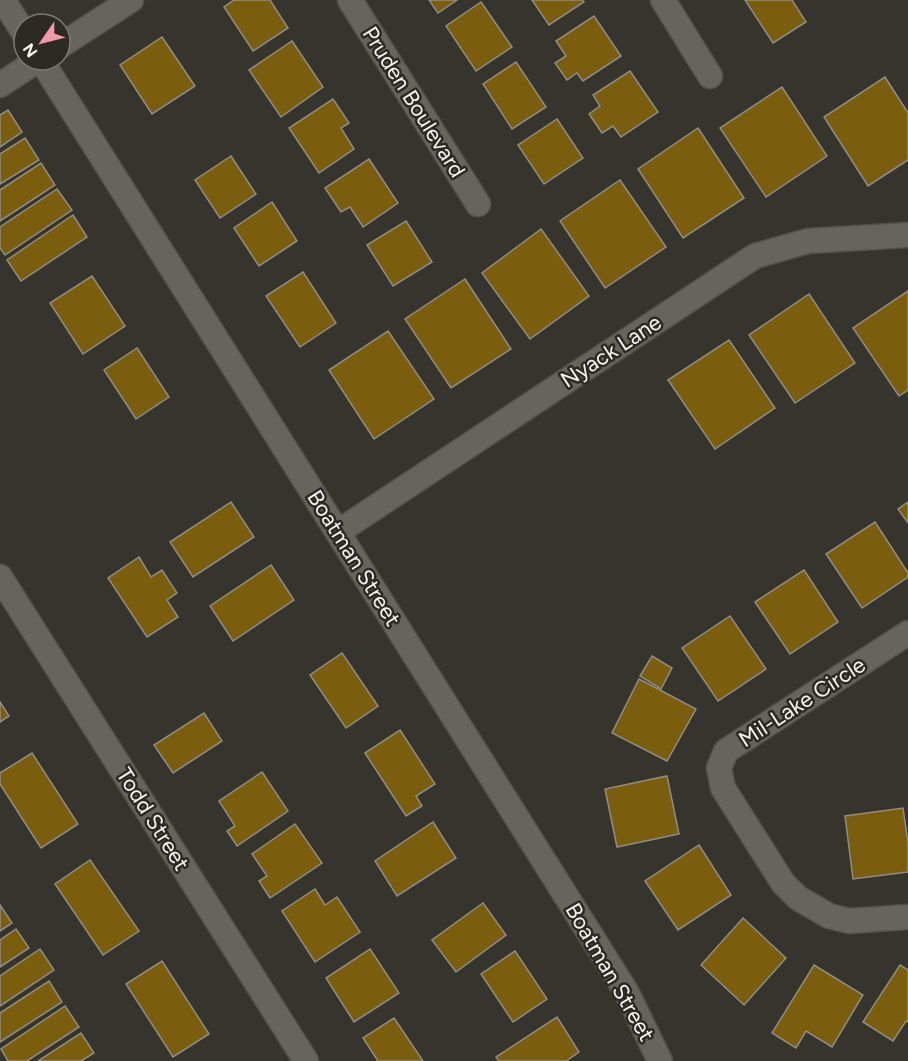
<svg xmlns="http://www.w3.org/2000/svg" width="908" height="1061" font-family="Figtree,sans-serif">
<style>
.building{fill:#7a5d0d;stroke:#918d86;stroke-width:1.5}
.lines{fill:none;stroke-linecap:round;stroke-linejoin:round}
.street-casing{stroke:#50504a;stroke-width:27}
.street{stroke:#65655d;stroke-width:24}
.labels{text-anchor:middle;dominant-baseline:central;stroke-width:5;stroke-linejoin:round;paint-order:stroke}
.street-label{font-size:22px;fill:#f4f4f0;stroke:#2b2a24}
</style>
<rect width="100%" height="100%" fill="#35342d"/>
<g class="building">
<polygon points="234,0 270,0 288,28 253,51 224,7"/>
<polygon points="429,0 457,0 438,13"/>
<polygon points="532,0 582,0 584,2 549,25"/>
<polygon points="745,0 792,0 806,22 773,43"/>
<polygon points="481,2 512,47 476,71 446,26"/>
<polygon points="594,16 621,56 583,81 577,73 567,80 555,63 566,56 556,41"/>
<polygon points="162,37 195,86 152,114 120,65"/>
<polygon points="292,41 323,87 281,117 249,70"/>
<polygon points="516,62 546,107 512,129 483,84"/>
<polygon points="630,71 658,112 621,137 613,126 602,133 589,114 600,106 593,95"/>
<polygon points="885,77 908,113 908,160 868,186 824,117"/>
<polygon points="782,87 827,156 766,197 720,128"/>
<polygon points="333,99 349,123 341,128 354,149 319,173 289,128"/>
<polygon points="8,110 22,132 0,147 0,115"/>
<polygon points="557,119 583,158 544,184 518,145"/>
<polygon points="698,128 744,198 683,238 638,169"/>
<polygon points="25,138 39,160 0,184 0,154"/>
<polygon points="231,156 256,194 220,218 195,180"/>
<polygon points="369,159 398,203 363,227 350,207 341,212 325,188"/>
<polygon points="41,163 55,185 0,221 0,190"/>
<polygon points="620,180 666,247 605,288 560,221"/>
<polygon points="57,189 72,210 5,255 0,248 0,227"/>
<polygon points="272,202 297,241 259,266 234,228"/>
<polygon points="73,215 87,237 21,281 7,260"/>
<polygon points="406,221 432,262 393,286 367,245"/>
<polygon points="541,229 589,296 530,339 482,273"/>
<polygon points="303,272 336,323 300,347 266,296"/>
<polygon points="92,276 125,326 83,354 50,303"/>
<polygon points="465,279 511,349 451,388 405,319"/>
<polygon points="908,291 908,390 899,396 853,328"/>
<polygon points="809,294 855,363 795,403 749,335"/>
<polygon points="388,331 434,399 374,439 329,370"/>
<polygon points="729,340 775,408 715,449 668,380"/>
<polygon points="137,348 169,397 136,419 104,370"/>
<polygon points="231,502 254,537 193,577 170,542"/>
<polygon points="908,502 908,523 898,509"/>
<polygon points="875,522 908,573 908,577 862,608 826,554"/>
<polygon points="139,557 151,577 162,570 177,593 167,600 178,617 147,637 108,578"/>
<polygon points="271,565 294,600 233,641 210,606"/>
<polygon points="804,570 838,622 790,654 755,602"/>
<polygon points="730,616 766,669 718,701 682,648"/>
<polygon points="342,653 378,706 346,728 310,675"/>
<polygon points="652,656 672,668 661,689 640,676"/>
<polygon points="639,679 696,709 667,761 612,733"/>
<polygon points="0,702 9,716 0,722"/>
<polygon points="204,713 222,741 173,773 154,745"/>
<polygon points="400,730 435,784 416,796 422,806 406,816 365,753"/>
<polygon points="32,753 78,824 41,848 0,784 0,773"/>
<polygon points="262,772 288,811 237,846 227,831 235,826 219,801"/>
<polygon points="667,776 679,834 617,847 605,789"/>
<polygon points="903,808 908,843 908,872 853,879 845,816"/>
<polygon points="433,822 456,858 397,896 375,861"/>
<polygon points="295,824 322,863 270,898 259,881 267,876 252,854"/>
<polygon points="699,845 731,895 678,930 645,881"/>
<polygon points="90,860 139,931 103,955 55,884"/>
<polygon points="315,889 325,905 337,897 360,932 315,962 282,911"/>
<polygon points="483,903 506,935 456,972 432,940"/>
<polygon points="0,905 12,923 0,931"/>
<polygon points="743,918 786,958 744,1005 701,965"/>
<polygon points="16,929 29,948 0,967 0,940"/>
<polygon points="40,949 54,970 0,1006 0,976"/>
<polygon points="370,949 399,993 354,1022 326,978"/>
<polygon points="515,951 547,999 513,1022 481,974"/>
<polygon points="162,961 209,1034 173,1057 126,984"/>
<polygon points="814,965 863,995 832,1047 806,1031 796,1048 772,1033"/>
<polygon points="900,965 908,970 908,1022 906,1021 893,1041 863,1022"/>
<polygon points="49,981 62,1002 0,1042 0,1013"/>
<polygon points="65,1006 79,1027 27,1061 8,1061 1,1049"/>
<polygon points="557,1017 579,1052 566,1061 499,1061 496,1057"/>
<polygon points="394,1018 423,1061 378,1061 363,1038"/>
<polygon points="81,1033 94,1053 81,1061 38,1061"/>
</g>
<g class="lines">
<defs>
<g id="street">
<polyline points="3,0 24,33"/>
<polyline points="350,0 478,204"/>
<polyline points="663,0 710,76"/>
<polyline points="60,46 131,0"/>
<polyline points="41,60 627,993 660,1061"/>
<polyline points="0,85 38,60"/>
<polyline points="338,532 755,256 808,241 908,235"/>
<polyline points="0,577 306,1061"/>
<polyline points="908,633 726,751 719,768 723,788 783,883 798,898 829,916 849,921 908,917"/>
</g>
</defs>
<use href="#street" class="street-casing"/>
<use href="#street" class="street"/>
</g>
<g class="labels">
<g class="street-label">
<text transform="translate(414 102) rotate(58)">Pruden Boulevard</text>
<text transform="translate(611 351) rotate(-33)">Nyack Lane</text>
<text transform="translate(354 558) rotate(58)">Boatman Street</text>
<text transform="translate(802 702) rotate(-33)">Mil-Lake Circle</text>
<text transform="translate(153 819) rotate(58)">Todd Street</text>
<text transform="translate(610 972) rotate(60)">Boatman Street</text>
</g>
</g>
<g transform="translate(42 42) rotate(235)"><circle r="28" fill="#2b2a24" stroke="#7b7b76" stroke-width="1.5"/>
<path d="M0-4.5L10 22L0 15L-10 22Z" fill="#f39aaa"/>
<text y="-9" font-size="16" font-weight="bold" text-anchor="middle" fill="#f4f4f0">N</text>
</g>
</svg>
